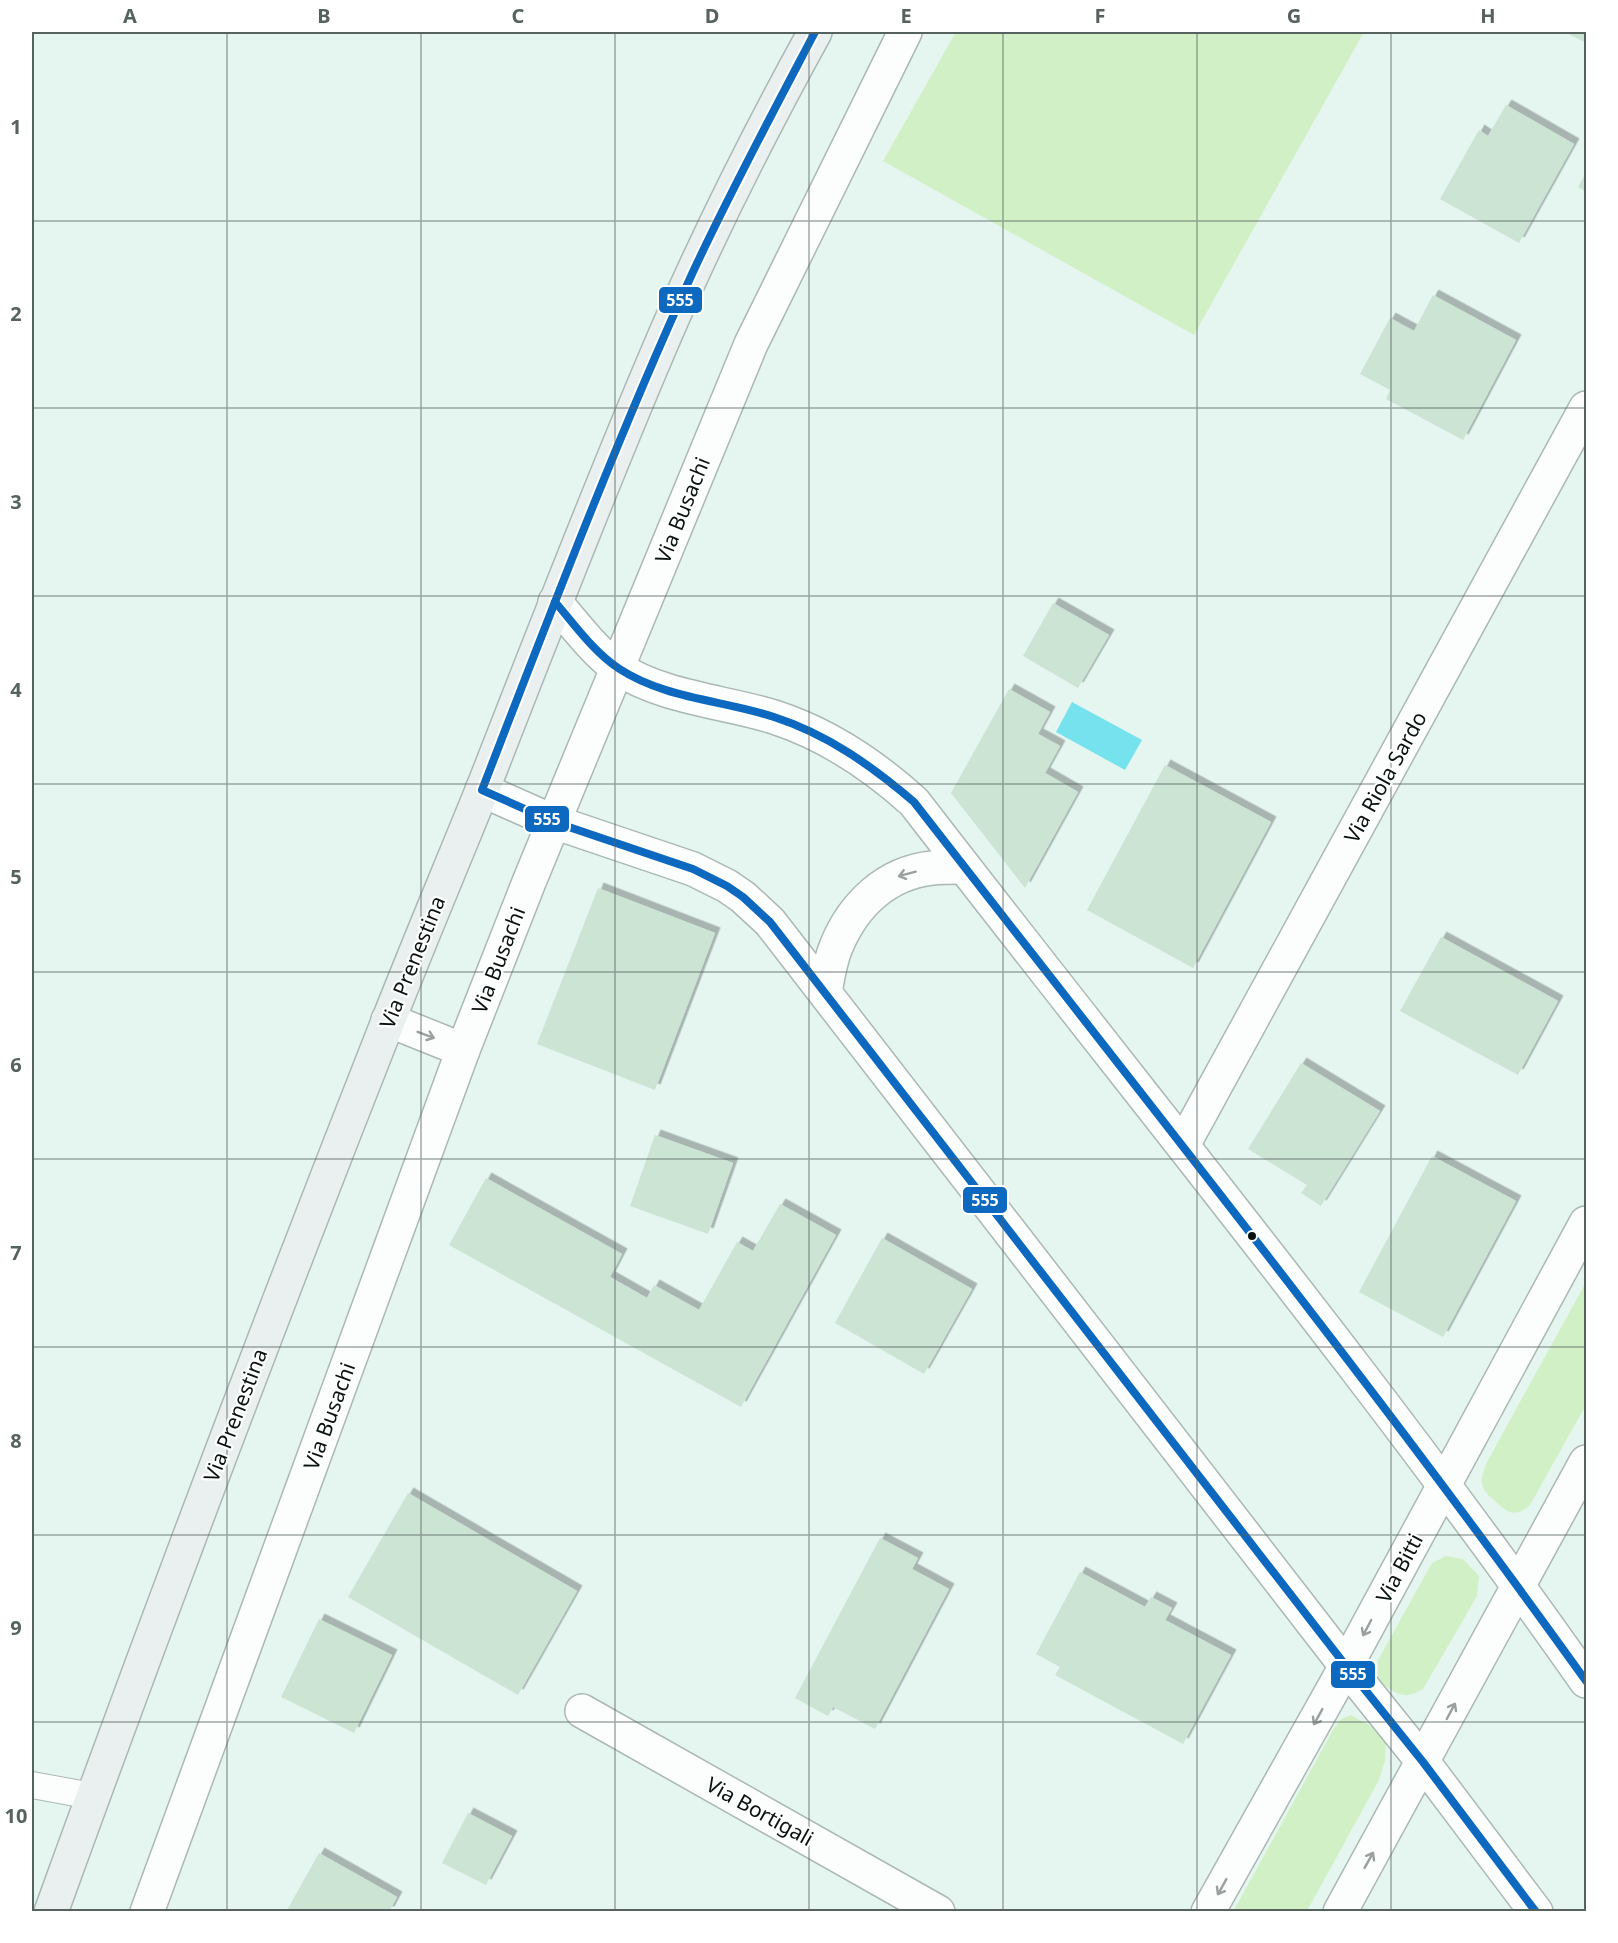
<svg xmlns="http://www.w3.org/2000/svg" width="1618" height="1943" font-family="'Noto Sans',sans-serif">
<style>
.green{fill:#d1f0c6}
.water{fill:#75e2ed}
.building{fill:#cbe4d4;filter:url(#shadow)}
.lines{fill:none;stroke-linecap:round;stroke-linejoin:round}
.service-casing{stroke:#abb8b3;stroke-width:28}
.minor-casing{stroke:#abb8b3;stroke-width:36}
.secondary-casing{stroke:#abb8b3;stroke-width:36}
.service{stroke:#fbfefd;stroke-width:26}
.minor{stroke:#fbfefd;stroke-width:33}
.secondary{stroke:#eaf0ef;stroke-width:33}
.bus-1-casing{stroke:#fff;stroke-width:12}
.bus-1{stroke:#0c69bf;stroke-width:8}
.oneway{stroke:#9aa09e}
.grid{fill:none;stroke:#55625e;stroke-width:1.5;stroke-opacity:0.55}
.bus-dot{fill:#08120f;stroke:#fff;stroke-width:2}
.labels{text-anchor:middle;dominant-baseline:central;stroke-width:4.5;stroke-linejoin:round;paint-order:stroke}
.street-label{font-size:21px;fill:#08120f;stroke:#fff}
.line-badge{stroke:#fff;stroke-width:2}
.badge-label{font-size:16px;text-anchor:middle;font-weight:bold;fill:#fff}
.neatline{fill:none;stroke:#55625e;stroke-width:2}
.grid-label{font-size:20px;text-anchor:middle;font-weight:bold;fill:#55625e}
</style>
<defs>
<filter id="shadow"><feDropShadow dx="5.5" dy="-5.5" stdDeviation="0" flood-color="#0004"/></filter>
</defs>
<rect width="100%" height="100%" fill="#e5f6f0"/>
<g class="green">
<polygon points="956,32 1364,32 1194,335 883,161"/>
<path d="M 1586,1282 L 1586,1405 L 1530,1505 C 1515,1519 1506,1512 1494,1500 C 1491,1497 1485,1493 1484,1489 C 1479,1481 1484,1470 1487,1462 Z"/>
<path d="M 1446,1556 L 1463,1559 L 1479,1576 L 1477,1596 L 1423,1689 C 1402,1701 1397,1694 1378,1680 L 1378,1660 L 1432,1563 Z"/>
<polygon points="1351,1715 1376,1729 1386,1741 1385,1761 1379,1780 1307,1911 1233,1912 1333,1730 1341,1719"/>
</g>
<polygon class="water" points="1072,702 1142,740 1125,770 1056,732"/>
<g class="building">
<polygon points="1565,32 1586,32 1586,43"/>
<polygon points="1506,105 1574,144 1519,243 1440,199 1479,130 1488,136"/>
<polygon points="1586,172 1586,192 1578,187"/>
<polygon points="1433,295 1516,340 1463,440 1386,399 1390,390 1360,374 1390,318 1414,331"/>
<polygon points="1053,603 1109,635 1078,688 1023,656"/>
<polygon points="1009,689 1050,712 1038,734 1060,746 1045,773 1078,792 1025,888 951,793"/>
<polygon points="1165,765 1271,822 1193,968 1087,910"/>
<polygon points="598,888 715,933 655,1090 537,1044"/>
<polygon points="1441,937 1558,1001 1518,1075 1400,1011"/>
<polygon points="1301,1063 1380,1111 1321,1206 1301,1193 1307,1185 1248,1149"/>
<polygon points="655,1135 733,1163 708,1234 630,1206"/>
<polygon points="1432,1156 1516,1201 1443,1337 1359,1292"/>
<polygon points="486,1178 622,1254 610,1277 647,1298 654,1285 699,1310 737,1242 753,1251 780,1204 836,1235 741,1407 449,1245"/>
<polygon points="882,1238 972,1289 924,1374 835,1323"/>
<polygon points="408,1493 577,1591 518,1695 348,1597"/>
<polygon points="880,1538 918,1558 912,1569 949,1589 875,1729 833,1707 828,1716 795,1698"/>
<polygon points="1080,1572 1145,1607 1151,1597 1172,1608 1165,1620 1231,1655 1183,1744 1055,1675 1060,1667 1036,1654"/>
<polygon points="319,1619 392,1655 354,1733 281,1697"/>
<polygon points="468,1813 512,1836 486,1885 442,1863"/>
<polygon points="319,1853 397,1897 389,1912 286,1912"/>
</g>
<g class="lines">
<defs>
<polyline id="service" points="32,1785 92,1796"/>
<g id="minor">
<path d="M 555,602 C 573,622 596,654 618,668 C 660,697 726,702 774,717 C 827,734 873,765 914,802 C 1139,1094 1374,1379 1586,1681"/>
<polyline points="482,790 554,822 693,869 727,886 743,897 770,922 1346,1666 1423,1762 1536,1912"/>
<path d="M 825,992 C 828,977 830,961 836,947 C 853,905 886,873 932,868 C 942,867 954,867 964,867"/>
<polyline points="388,1020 463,1050"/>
<polyline points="1183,1145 1586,408"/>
<polyline points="582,1711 938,1912"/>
<polyline points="147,1912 463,1050 529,882 751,344 905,32"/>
<polyline points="1208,1912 1346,1666 1586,1223"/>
<polyline points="1340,1912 1586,1462"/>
</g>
<path id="secondary" d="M 51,1912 C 159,1614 271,1318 387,1024 C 418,945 451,867 483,788 C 539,645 594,502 654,361 C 701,249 756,139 815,32"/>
</defs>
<use href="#service" class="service-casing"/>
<use href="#minor" class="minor-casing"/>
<use href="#secondary" class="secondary-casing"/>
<use href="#service" class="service"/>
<use href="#minor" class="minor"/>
<use href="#secondary" class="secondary"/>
<defs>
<g id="bus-1">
<path d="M 815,32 C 773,112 730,192 692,274 C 615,443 549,617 482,790 L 554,822 L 693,869 L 727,886 L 743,897 L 770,922 L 1346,1666 L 1423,1762 L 1536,1912"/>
<path d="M 555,602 C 575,625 593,651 618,668 C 665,699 722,700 774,717 C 827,734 872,766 914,802 C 1140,1093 1371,1381 1586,1681"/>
</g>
</defs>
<use href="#bus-1" class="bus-1-casing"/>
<use href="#bus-1" class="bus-1"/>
</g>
<defs><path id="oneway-shaft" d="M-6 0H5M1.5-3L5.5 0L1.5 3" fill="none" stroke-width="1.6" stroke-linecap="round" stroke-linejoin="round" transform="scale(1.5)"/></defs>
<g class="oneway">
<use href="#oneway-shaft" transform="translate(907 874) rotate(165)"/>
<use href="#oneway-shaft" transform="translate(426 1035) rotate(21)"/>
<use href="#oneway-shaft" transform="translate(1367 1628) rotate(118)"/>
<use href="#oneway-shaft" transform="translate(1451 1711) rotate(-62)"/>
<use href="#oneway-shaft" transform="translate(1318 1717) rotate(119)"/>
<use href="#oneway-shaft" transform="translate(1369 1860) rotate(-61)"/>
<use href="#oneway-shaft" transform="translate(1222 1887) rotate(119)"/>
</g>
<path class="grid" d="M 227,32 L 227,1912M 421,32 L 421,1912M 615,32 L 615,1912M 809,32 L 809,1912M 1003,32 L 1003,1912M 1197,32 L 1197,1912M 1391,32 L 1391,1912M 32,221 L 1586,221M 32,408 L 1586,408M 32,596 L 1586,596M 32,784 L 1586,784M 32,972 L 1586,972M 32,1159 L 1586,1159M 32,1347 L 1586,1347M 32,1535 L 1586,1535M 32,1722 L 1586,1722"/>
<circle class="bus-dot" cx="1252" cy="1236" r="5"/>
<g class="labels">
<g class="street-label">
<text transform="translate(682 510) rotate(-68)">Via Busachi</text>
<text transform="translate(1385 777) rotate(-61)">Via Riola Sardo</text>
<text transform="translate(498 960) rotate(-69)">Via Busachi</text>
<text transform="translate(412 962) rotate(-68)">Via Prenestina</text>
<text transform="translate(235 1415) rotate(-69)">Via Prenestina</text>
<text transform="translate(329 1416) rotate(-70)">Via Busachi</text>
<text transform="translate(1399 1568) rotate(-62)">Via Bitti</text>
<text transform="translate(760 1811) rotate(29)">Via Bortigali</text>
</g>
</g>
<g class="line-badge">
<rect x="658" y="286" width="45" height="28" rx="6" fill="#0c69bf"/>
<rect x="524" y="805" width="46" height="28" rx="6" fill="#0c69bf"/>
<rect x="962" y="1186" width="46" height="28" rx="6" fill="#0c69bf"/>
<rect x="1330" y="1660" width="46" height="29" rx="6" fill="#0c69bf"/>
</g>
<g class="badge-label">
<text x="680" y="306">555</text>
<text x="547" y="825">555</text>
<text x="985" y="1206">555</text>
<text x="1353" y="1680">555</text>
</g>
<rect width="1618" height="1943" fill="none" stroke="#ffffff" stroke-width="66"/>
<rect x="33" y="33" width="1552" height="1877" class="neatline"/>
<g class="grid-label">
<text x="130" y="23">A</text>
<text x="324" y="23">B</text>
<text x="518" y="23">C</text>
<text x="712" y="23">D</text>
<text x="906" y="23">E</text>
<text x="1100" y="23">F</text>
<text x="1294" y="23">G</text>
<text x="1488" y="23">H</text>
<text x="16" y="134">1</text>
<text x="16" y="321">2</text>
<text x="16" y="509">3</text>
<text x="16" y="697">4</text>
<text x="16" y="884">5</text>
<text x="16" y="1072">6</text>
<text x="16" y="1260">7</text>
<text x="16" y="1448">8</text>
<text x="16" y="1635">9</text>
<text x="16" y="1823">10</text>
</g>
</svg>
